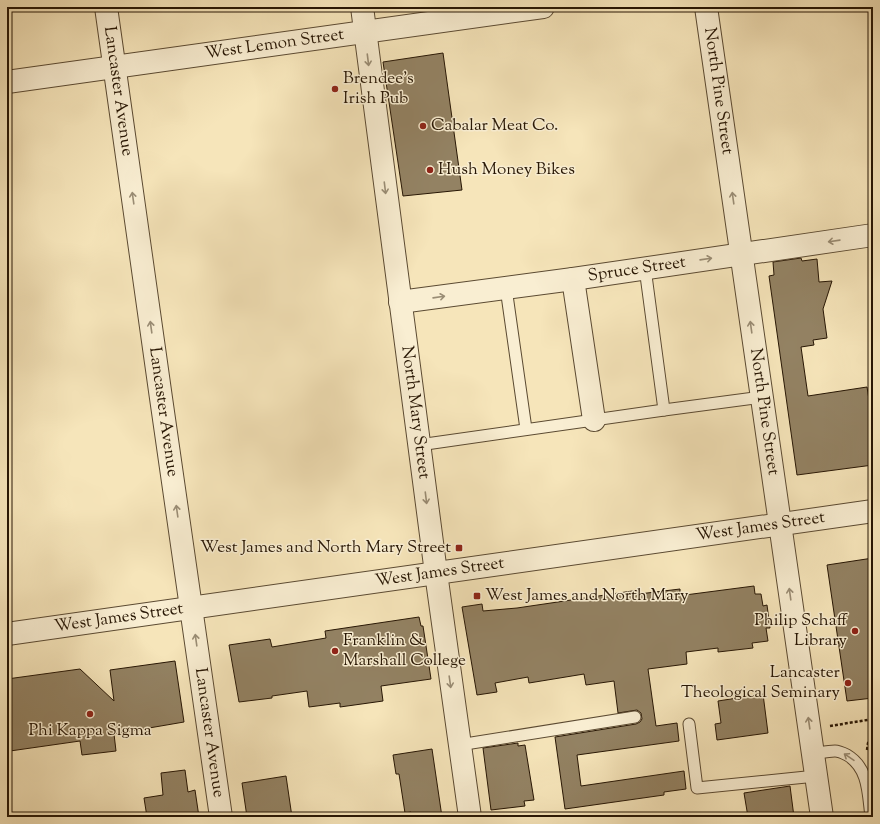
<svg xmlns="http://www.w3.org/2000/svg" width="880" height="824" font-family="'Sorts Mill Goudy',serif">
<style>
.building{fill:#938263;stroke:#271604}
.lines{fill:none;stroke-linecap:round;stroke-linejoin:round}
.service-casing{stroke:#5b4a32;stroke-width:13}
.minor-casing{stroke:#5b4a32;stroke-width:24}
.tertiary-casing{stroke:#5b4a32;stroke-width:24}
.path{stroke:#271604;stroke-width:2.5;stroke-dasharray:3 2;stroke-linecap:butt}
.service{stroke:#f9eed2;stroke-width:11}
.minor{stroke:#f9eed2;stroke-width:22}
.tertiary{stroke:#f9eed2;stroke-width:22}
.oneway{stroke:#9a8d75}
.poi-dot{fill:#8f2418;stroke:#f9eed2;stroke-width:1.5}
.labels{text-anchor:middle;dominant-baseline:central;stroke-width:3;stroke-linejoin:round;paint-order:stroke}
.street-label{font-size:17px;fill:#271604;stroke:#f9eed2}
.poi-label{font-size:17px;fill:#271604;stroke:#f9eed2;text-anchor:start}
</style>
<rect width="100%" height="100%" fill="#f6e5ba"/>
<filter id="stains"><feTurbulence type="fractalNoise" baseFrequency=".005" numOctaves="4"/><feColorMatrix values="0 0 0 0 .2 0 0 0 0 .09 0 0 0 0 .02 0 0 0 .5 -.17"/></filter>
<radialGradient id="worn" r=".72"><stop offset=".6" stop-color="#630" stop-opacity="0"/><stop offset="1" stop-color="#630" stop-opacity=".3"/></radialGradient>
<g class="building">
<polygon points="443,53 462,190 403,196 383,62"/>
<polygon points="801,258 802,261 817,259 819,282 832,281 823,309 827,338 813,340 814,345 801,347 808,396 867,387 873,425 873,465 797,475 769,276 774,275 773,262"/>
<polygon points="873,558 873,698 847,701 827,565"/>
<polygon points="754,586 755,594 761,594 763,606 767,605 770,628 766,628 768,641 752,643 753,648 718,652 718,648 686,652 687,664 648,669 656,726 677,723 679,741 577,755 581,786 684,771 686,789 664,792 664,795 565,809 555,737 636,724 640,722 642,719 641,713 637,710 618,713 614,681 586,685 584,674 529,683 528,677 495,683 497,692 477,695 462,607 482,604 483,611 517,608 639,590 639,594 680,589 680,594 685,595"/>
<polygon points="419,617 421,626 423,626 431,679 381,686 383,701 340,707 340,703 309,707 307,691 272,696 272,698 239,702 229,645 270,639 272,647 326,638 325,631"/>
<polygon points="175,661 184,722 114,734 116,751 82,755 80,741 10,751 7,729 7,679 80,669 114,701 110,670"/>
<polygon points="763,694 768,733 717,740 715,724 721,723 718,701"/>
<polygon points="518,743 518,746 525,745 534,800 524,801 525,806 491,810 483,748"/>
<polygon points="432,749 442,817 412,817 411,812 405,813 399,774 396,774 393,755"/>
<polygon points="185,770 188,792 195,790 199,817 147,817 144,798 163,795 161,773"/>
<polygon points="286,776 292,817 247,817 242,783"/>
<polygon points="790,786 794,817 748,817 744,793"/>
</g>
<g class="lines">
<defs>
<g id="service">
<polyline points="645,268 664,410"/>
<polyline points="506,288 526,429"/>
<polyline points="419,445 664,410 762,397"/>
<polyline points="689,724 697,788 816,776"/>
<polyline points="459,745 635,717"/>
<path d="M 813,754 C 820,753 828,751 835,751 C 839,751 843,753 847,755 C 869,768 868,794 871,817"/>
</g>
<g id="minor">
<path id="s1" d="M 106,7 L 161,398 L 221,817"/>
<path id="s2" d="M 362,7 L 436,573 L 470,817"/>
<path id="s3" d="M 706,7 L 822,817"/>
<polyline points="573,279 594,420"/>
<path id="s4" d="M 400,302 L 573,279 L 873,235"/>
</g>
<g id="tertiary">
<path id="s5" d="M 7,82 L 543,7"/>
<path id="s6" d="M 7,634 L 873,511"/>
</g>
</defs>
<use href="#service" class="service-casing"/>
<use href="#minor" class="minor-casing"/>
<use href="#tertiary" class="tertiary-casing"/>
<g class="path">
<polyline points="830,726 873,719"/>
<polyline points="867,750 868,743 873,734"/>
</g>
<use href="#service" class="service"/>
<use href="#minor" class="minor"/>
<use href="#tertiary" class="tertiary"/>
</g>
<defs><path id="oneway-shaft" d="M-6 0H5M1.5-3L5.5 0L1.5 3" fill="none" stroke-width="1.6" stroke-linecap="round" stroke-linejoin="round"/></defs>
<g class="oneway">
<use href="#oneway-shaft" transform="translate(368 60) rotate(83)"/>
<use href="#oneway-shaft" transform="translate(385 188) rotate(83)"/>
<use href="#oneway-shaft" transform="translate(133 198) rotate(-98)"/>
<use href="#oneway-shaft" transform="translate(733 198) rotate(-98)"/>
<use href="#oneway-shaft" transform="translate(834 241) rotate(172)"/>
<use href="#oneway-shaft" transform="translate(706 259) rotate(-8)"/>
<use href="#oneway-shaft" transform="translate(439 297) rotate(-8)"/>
<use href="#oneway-shaft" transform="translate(151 327) rotate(-98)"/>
<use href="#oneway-shaft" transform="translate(751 327) rotate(-98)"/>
<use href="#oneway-shaft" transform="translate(426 498) rotate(83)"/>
<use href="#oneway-shaft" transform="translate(177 511) rotate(-98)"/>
<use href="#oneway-shaft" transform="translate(790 594) rotate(-98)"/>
<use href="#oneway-shaft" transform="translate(196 640) rotate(-98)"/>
<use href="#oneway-shaft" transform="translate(450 682) rotate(82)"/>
<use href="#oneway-shaft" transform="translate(809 723) rotate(-98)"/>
<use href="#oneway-shaft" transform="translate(849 757) rotate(-146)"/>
</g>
<g class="poi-dot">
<circle cx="335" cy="89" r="4"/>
<circle cx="423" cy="126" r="4"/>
<circle cx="430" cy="170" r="4"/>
<rect x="455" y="544" width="8" height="8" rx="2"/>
<rect x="473" y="592" width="8" height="8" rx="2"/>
<circle cx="855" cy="631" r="4"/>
<circle cx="335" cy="651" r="4"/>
<circle cx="848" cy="683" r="4"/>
<circle cx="90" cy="714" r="4"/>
</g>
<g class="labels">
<g class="street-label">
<text stroke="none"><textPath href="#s5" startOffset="270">West Lemon Street</textPath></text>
<text stroke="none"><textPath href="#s1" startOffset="85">Lancaster Avenue</textPath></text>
<text stroke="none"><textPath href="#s3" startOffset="85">North Pine Street</textPath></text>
<text stroke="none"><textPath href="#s4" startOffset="239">Spruce Street</textPath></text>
<text stroke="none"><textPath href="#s1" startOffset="409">Lancaster Avenue</textPath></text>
<text stroke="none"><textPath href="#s2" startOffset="409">North Mary Street</textPath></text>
<text stroke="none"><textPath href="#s3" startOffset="409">North Pine Street</textPath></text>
<text stroke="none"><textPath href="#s6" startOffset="761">West James Street</textPath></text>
<text stroke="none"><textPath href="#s6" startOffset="437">West James Street</textPath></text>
<text stroke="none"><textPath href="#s6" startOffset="113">West James Street</textPath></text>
<text stroke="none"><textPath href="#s1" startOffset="733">Lancaster Avenue</textPath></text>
</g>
<g class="poi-label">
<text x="343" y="79">Brendee's<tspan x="343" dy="20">Irish Pub</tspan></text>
<text x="431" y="126">Cabalar Meat Co.</text>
<text x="438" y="170">Hush Money Bikes</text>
<text x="451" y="548" text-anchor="end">West James and North Mary Street</text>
<text x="485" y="596">West James and North Mary</text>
<text x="847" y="621" text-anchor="end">Philip Schaff<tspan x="847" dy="20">Library</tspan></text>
<text x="343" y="641">Franklin &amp;<tspan x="343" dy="20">Marshall College</tspan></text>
<text x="840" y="673" text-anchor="end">Lancaster<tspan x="840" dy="20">Theological Seminary</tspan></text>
<text x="90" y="731" text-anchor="middle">Phi Kappa Sigma</text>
</g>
</g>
<rect width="880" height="824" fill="none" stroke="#f6e5ba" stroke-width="24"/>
<rect x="8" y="8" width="864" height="808" fill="none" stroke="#271604" stroke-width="2"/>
<rect x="12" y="12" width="856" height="800" fill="none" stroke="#271604"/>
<rect width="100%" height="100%" filter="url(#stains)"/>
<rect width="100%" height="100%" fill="url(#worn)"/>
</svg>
